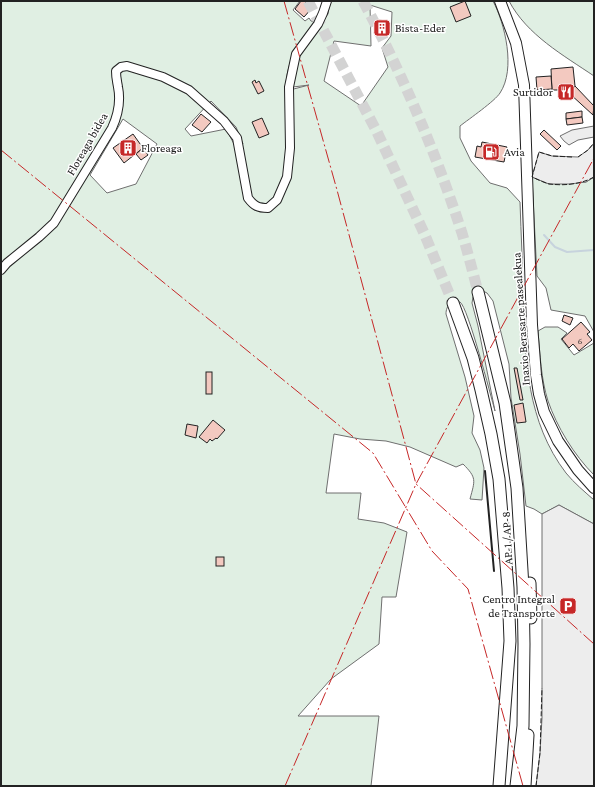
<svg xmlns="http://www.w3.org/2000/svg" width="595" height="787" font-family="'Crimson Pro',serif">
<style>
.green{fill:#e0efe3;stroke:#6f6f6f;fill-rule:evenodd}
.parking{fill:#ededed;stroke:#6f6f6f}
.lines{fill:none;stroke-linecap:round;stroke-linejoin:round}
.stream{stroke:#c7d3dd;stroke-width:2}
.building{fill:#f3c9c0;stroke:#222}
.highway-tunnel{stroke:#d3d3d3;stroke-width:11;stroke-dasharray:11 5.5;stroke-linecap:butt}
.minor-casing{stroke:#222;stroke-width:10}
.major-casing{stroke:#222;stroke-width:12}
.highway-casing{stroke:#222;stroke-width:13}
.minor{stroke:#fff;stroke-width:8}
.major{stroke:#fff;stroke-width:10}
.highway{stroke:#fff;stroke-width:11}
.fence{stroke:#222;stroke-width:1;stroke-dasharray:5 2;stroke-linecap:butt}
.wall{stroke:#222;stroke-width:2}
.power{stroke:#c62828;stroke-width:1;stroke-dasharray:14 3 2 3;stroke-linecap:butt}
.labels{text-anchor:middle;dominant-baseline:central;stroke-width:3;stroke-linejoin:round;paint-order:stroke}
.number-label{font-size:10px;fill:#564c4a}
.poi-label{font-size:12px;fill:#222;stroke:#fff;text-anchor:start}
.street-label{font-size:12px;fill:#222;stroke:#fff}
</style>
<rect width="100%" height="100%" fill="#fff"/>
<g class="green">
<path d="M 1,1 L 300,1 L 293,10 L 305,21 L 309,18 L 311,21 L 315,22 C 299,45 285,61 286,91 L 309,85 L 293,87 L 297,59 L 310,38 L 328,14 L 330,1 L 493,1 C 505,24 516,69 500,93 C 495,101 469,119 460,126 L 460,138 L 471,161 L 490,183 L 507,188 L 520,202 C 521,235 523,267 523,299 C 525,360 527,422 566,473 C 574,483 585,492 594,500 L 594,524 L 559,505 L 542,514 L 534,509 L 526,506 L 520,454 L 511,398 L 509,364 L 493,301 L 487,293 L 483,291 L 476,293 L 473,297 L 472,303 L 478,326 L 495,411 C 491,397 468,307 460,302 C 457,301 454,302 451,303 C 447,306 446,310 446,314 L 465,377 L 474,416 L 472,433 L 480,450 L 484,468 L 482,500 L 470,499 C 475,480 477,478 463,464 L 456,467 L 410,447 L 386,441 L 360,439 L 334,434 L 326,493 L 361,493 L 358,519 L 384,523 L 407,532 L 396,597 L 382,597 L 379,644 L 331,679 L 298,716 L 379,716 L 371,786 L 1,786 ZM 370,5 L 392,12 L 391,36 L 382,48 L 388,67 L 361,106 L 324,81 L 334,41 L 371,46 ZM 211,101 L 236,127 L 243,144 L 234,144 L 226,129 L 191,136 L 185,129 ZM 123,119 L 157,144 L 136,184 L 107,193 L 90,175 Z"/>
<path d="M 509,1 L 594,1 L 594,76 C 563,55 527,35 509,1 Z"/>
<polygon points="532,177 549,184 586,182 594,177 594,332 585,316 551,310 546,288 537,276"/>
<path d="M 545,327 L 558,327 L 567,333 L 561,339 L 574,355 L 594,343 L 594,475 C 574,455 557,427 548,401 C 541,379 540,354 538,331 Z"/>
</g>
<g class="parking">
<polygon points="594,126 594,137 578,140 569,145 564,141 560,136 572,130"/>
<polygon points="594,143 594,177 586,182 570,184 549,184 532,177 539,152 552,156 578,157 588,150"/>
<polygon points="559,505 594,524 594,786 536,786 540,753 542,718 542,514"/>
</g>
<g class="lines">
<polyline class="stream" points="544,235 555,247 567,252 594,250"/>
</g>
<g class="building">
<polygon points="301,1 304,1 312,8 304,17 295,9"/>
<polygon points="465,1 471,16 456,22 450,7"/>
<polygon points="377,20 388,21 386,37 376,36"/>
<polygon points="573,67 575,86 571,92 569,93 560,94 560,90 552,90 551,69"/>
<polygon points="551,76 552,89 537,90 536,77"/>
<polygon points="255,80 256,83 259,81 264,91 258,94 252,82"/>
<polygon points="575,86 594,106 593,115 569,93"/>
<polygon points="582,111 582,117 566,119 566,113"/>
<polygon points="201,114 211,122 202,132 192,125"/>
<polygon points="582,117 583,123 567,125 566,119"/>
<polygon points="262,118 269,134 259,138 252,122"/>
<polygon points="544,130 561,146 557,150 540,134"/>
<polygon points="133,134 143,148 124,163 113,148"/>
<polygon points="482,142 507,147 504,162 475,157 477,146 481,147"/>
<polygon points="143,148 148,155 141,160 136,154"/>
<polygon points="564,315 573,318 570,325 562,321"/>
<polygon points="581,322 590,332 587,334 592,340 579,351 573,344 569,348 562,339"/>
<polygon points="514,368 517,368 523,400 520,400"/>
<rect x="206" y="372" width="6" height="22"/>
<polygon points="523,403 526,422 517,423 514,405"/>
<polygon points="213,420 225,430 217,439 216,438 212,441 210,439 207,443 199,437"/>
<polygon points="187,424 198,426 196,438 185,435"/>
<rect x="216" y="557" width="8" height="9"/>
</g>
<g class="lines">
<g class="highway-tunnel">
<polyline points="308,1 377,132 424,233 453,303"/>
<path d="M 363,1 C 403,75 436,153 462,233 C 468,253 473,273 478,292"/>
</g>
<defs>
<path id="minor" d="M 1,270 L 7,263 L 39,237 L 54,223 L 112,128 C 118,115 121,102 118,87 C 117,81 116,78 116,71 L 121,67 L 127,66 L 163,77 L 189,90 L 224,121 L 237,138 L 248,198 C 254,206 258,208 268,208 L 277,200 L 287,177 L 290,148 L 289,87 L 296,54 L 318,24 L 323,13 L 327,1"/>
<polyline id="major" points="500,1 516,43 524,85 532,325 536,375 539,394 544,412 558,441 578,470 594,488"/>
<g id="highway">
<polyline points="478,292 505,403 517,488 523,587 524,644 523,726 516,786"/>
<polyline points="453,303 473,358 481,390 491,434 499,479 508,588 510,641 499,786"/>
<polyline points="530,583 531,618"/>
<polyline points="525,786 528,735"/>
</g>
</defs>
<use href="#minor" class="minor-casing"/>
<use href="#major" class="major-casing"/>
<use href="#highway" class="highway-casing"/>
<use href="#minor" class="minor"/>
<use href="#major" class="major"/>
<use href="#highway" class="highway"/>
<g class="fence">
<path d="M 572,157 L 552,156 L 539,152 L 532,177 C 537,179 544,183 550,184 C 564,186 582,184 594,177"/>
<polyline points="578,157 588,150 594,143"/>
<polyline points="536,786 540,753 542,688"/>
</g>
<polyline class="wall" points="485,471 494,571"/>
<g class="power">
<polyline points="284,1 337,190 416,484 594,644"/>
<polyline points="1,150 373,453 432,551 468,589 523,786"/>
<polyline points="285,786 416,484 594,158"/>
</g>
</g>
<defs>
<symbol id="building-square" viewBox="-11 -11 22 22"><rect x="-9" y="-9" width="18" height="18" rx="4" fill="#c62828" stroke="#fff"/><path d="M-4-6H4V6H1V3H-1V6H-4ZM-2.5-4.3h1.7v1.8h-1.7ZM.8-4.3h1.7v1.8H.8ZM-2.5-1h1.7V.8h-1.7ZM.8-1h1.7V.8H.8Z" fill="#fff"/></symbol>
<symbol id="restaurant-square" viewBox="-11 -11 22 22"><rect x="-9" y="-9" width="18" height="18" rx="4" fill="#c62828" stroke="#fff"/><path d="M-5-6h1v4h1v-4h1v4h1v-4h1v5L-1.5 .5V6h-2V.5L-5-1ZM5-6V6H3V1.5H1.5Q1.5-4 5-6Z" fill="#fff"/></symbol>
<symbol id="fuel-square" viewBox="-11 -11 22 22"><rect x="-9" y="-9" width="18" height="18" rx="4" fill="#c62828" stroke="#fff"/><path d="M-5.5-6h7V0h2V4h1.3V-2.5L3-4.5l.8-.8L6-3V5H2.5V1h-1V6h-7ZM-4.2-4.7v3.2H.2V-4.7Z" fill="#fff"/></symbol>
<symbol id="parking-square" viewBox="-11 -11 22 22"><rect x="-9" y="-9" width="18" height="18" rx="4" fill="#c62828" stroke="#fff"/><path d="M-3.5-5.5H1a3.5 3.5 0 0 1 0 7H-1V5.5H-3.5ZM-1-3.4V-.6H.8a1.4 1.4 0 0 0 0-2.8Z" fill="#fff"/></symbol>
</defs>
<g fill-rule="evenodd">
<use href="#building-square" x="372" y="18" width="20" height="20"/>
<use href="#restaurant-square" x="556" y="82" width="20" height="20"/>
<use href="#building-square" x="118" y="138" width="20" height="20"/>
<use href="#fuel-square" x="481" y="142" width="20" height="20"/>
<use href="#parking-square" x="558" y="596" width="20" height="20"/>
</g>
<g class="labels">
<g class="number-label">
<text x="580" y="340">6</text>
</g>
<g class="poi-label">
<text x="395" y="28">Bista-Eder</text>
<text x="553" y="92" text-anchor="end">Surtidor</text>
<text x="141" y="148">Floreaga</text>
<text x="504" y="152">Avia</text>
<text x="555" y="599" text-anchor="end">Centro Integral<tspan x="555" dy="14">de Transporte</tspan></text>
</g>
<g class="street-label">
<text transform="translate(87 144) rotate(-60)">Floreaga bidea</text>
<text transform="translate(521 319) rotate(-94)">Inaxio Berasarte pasealekua</text>
<text transform="translate(507 538) rotate(-93)">AP-1 / AP-8</text>
</g>
</g>
<rect width="595" height="787" fill="none" stroke="#222222" stroke-width="4"/>
</svg>
